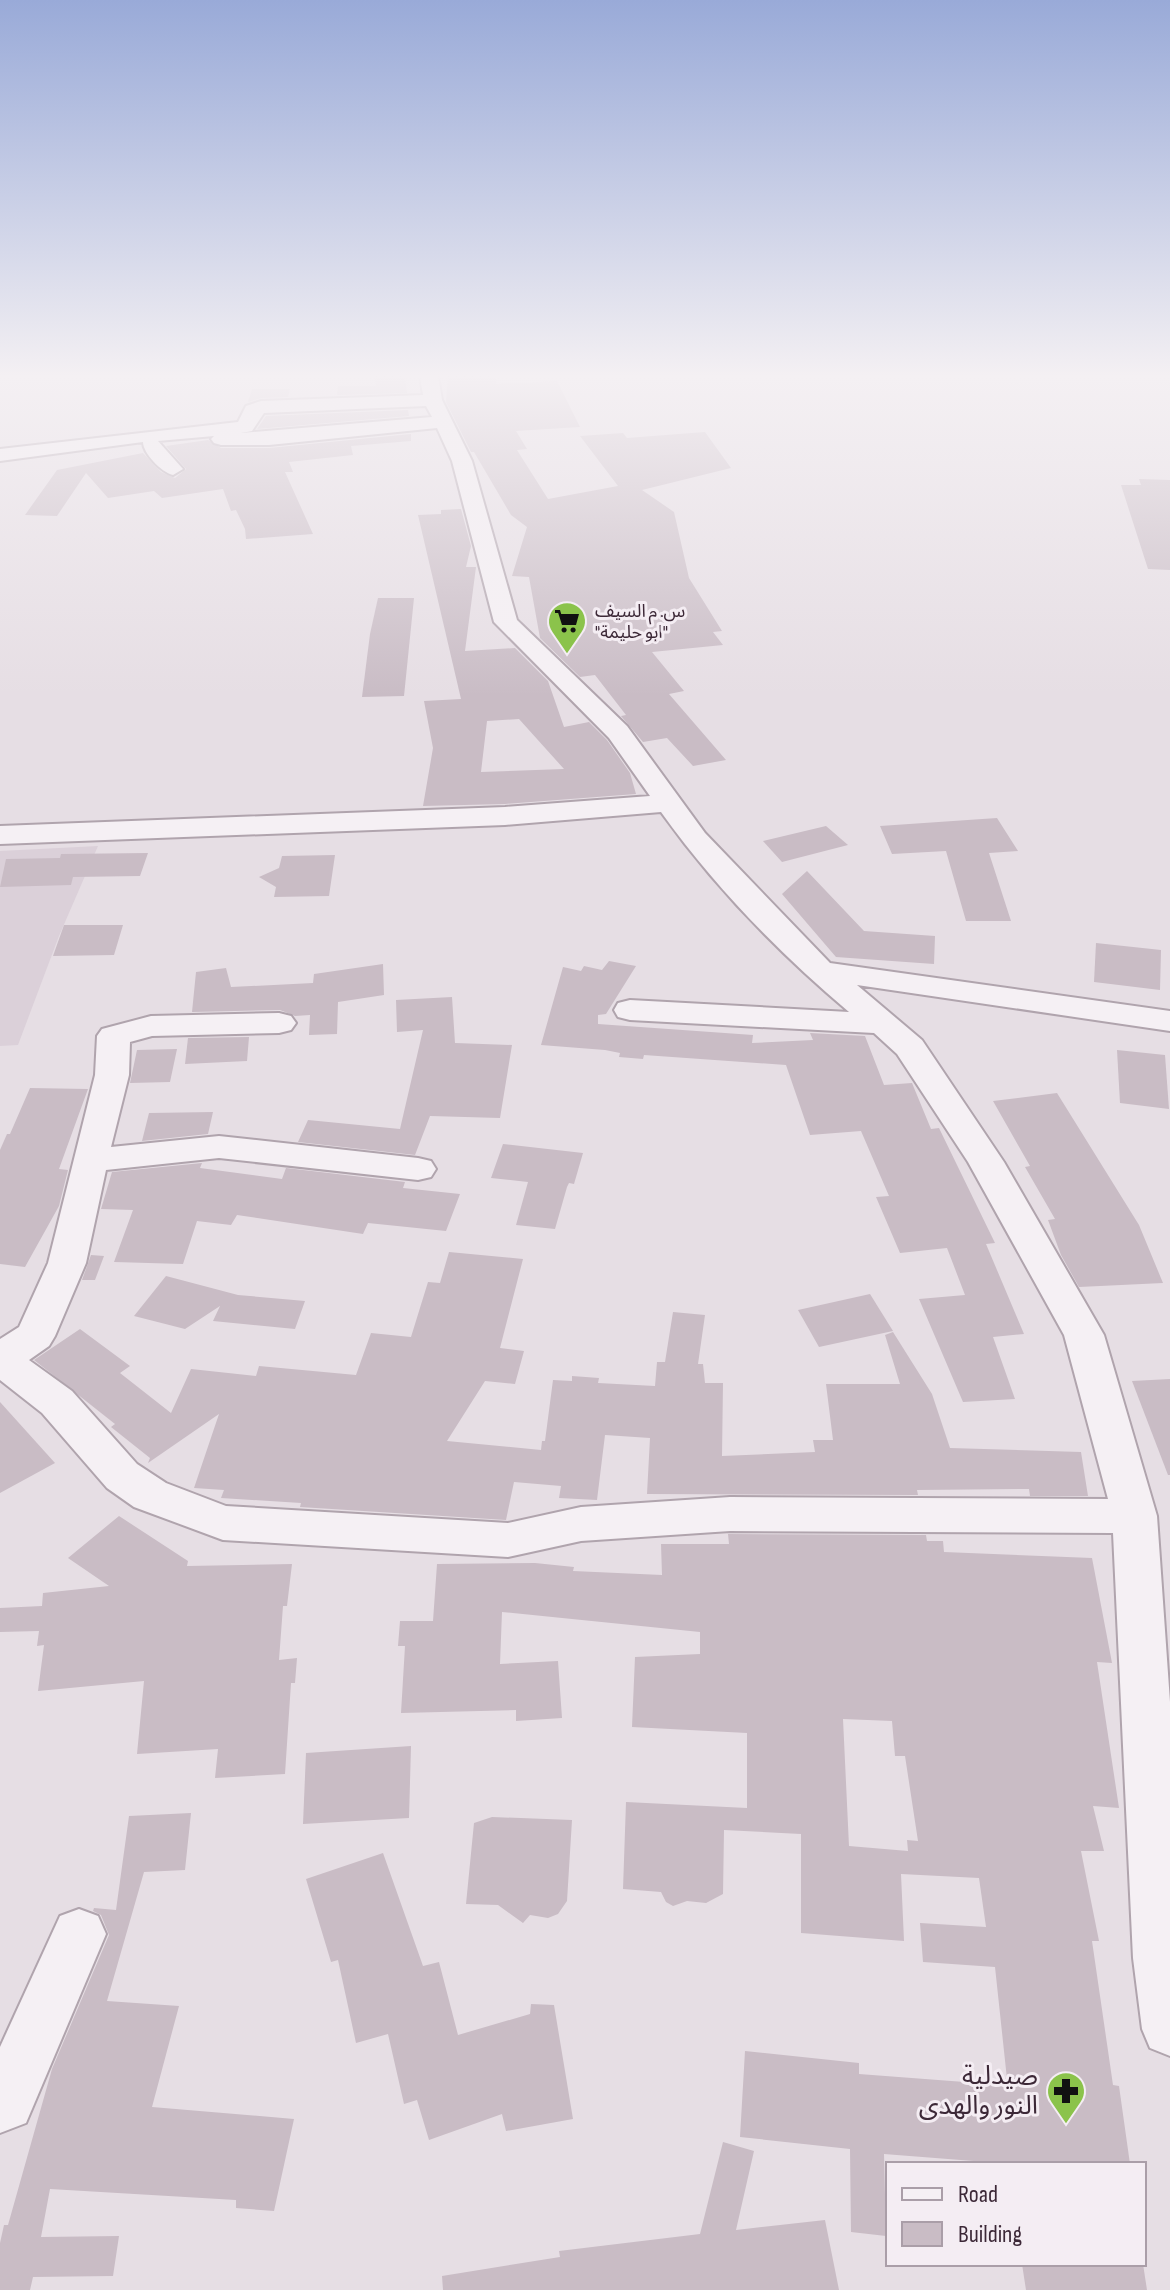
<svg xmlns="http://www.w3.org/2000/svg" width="1170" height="2290" font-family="'Sofia Sans Condensed','Noto Sans Arabic',sans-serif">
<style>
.built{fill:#dbd0d9}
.building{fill:#c9bcc5;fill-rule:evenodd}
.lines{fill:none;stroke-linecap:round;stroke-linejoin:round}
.minor-casing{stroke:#b0a4ad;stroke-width:4}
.minor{fill:#f5f0f4;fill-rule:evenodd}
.labels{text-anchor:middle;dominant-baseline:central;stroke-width:6;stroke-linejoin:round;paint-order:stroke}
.far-poi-label{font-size:18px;fill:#3c2837;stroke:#f4edf3;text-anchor:start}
.near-poi-label{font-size:26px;fill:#3c2837;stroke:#f4edf3;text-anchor:end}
</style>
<rect width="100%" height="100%" fill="#e6dee4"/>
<polygon class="built" points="98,846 59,936 18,1045 0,1046 0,851"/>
<g class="building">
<polygon points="375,376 405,376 407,393 337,395 338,386 376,386"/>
<polygon points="448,376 496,376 496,384 557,381 580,427 516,431 527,449 517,450 548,499 618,486 580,436 623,433 627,438 705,432 731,468 642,490 674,512 689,578 722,631 713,632 723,645 652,652 684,691 669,694 726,760 693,766 667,738 643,742 621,716 626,715 595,675 580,677 540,638 529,577 512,576 527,527 511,515 474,452 471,452 446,402"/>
<polygon points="252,389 290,389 288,397 261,398 248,402"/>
<polygon points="408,410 409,416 257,429 266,416"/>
<polygon points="411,434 411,441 351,446 353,455 289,462 293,472 285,472 313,534 246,539 245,529 236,510 231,511 223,489 162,498 154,491 108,498 86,473 57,516 25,515 57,470 143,453 161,472 175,478 186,469 166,446 208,440 221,448 269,448"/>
<polygon points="1139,479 1170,480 1170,570 1148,569 1121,485 1141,485"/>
<path d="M 461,509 L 471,546 L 466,567 L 476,567 L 465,651 L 515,648 L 548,681 L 564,727 L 589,722 L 607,740 L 630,773 L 636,794 L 505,804 L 423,806 L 433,748 L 424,701 L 461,699 L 418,515 L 441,514 L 441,510 ZM 519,719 L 564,769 L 481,772 L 487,721 Z"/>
<polygon points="378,598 414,598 404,696 362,697 370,634"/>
<polygon points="997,818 1018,851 989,853 1011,921 966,921 946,851 892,854 880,826"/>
<polygon points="826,826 848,845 782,862 763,841"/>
<polygon points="148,853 140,876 73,877 71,885 0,887 6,859 60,858 61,854"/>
<polygon points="335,855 329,896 274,897 276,887 259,877 279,868 282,856"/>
<polygon points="807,871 864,931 935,936 934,964 836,957 782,894"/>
<polygon points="64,925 123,925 114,955 53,956"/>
<polygon points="1096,943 1161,950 1160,990 1094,982"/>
<polygon points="609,961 636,966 606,1014 598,1015 598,1024 753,1035 752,1043 813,1040 810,1033 865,1036 884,1085 912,1083 931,1129 939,1128 995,1243 986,1244 1024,1334 993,1337 1015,1399 963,1402 919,1299 965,1295 947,1248 900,1253 876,1197 889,1196 861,1131 810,1135 786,1065 644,1055 643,1059 619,1057 620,1053 605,1050 541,1045 563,967 581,971 584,966 602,970"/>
<polygon points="383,964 384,995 338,1002 337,1034 309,1035 310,1015 295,1016 280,1010 192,1012 196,972 226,968 231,987 313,983 314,974"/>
<polygon points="452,997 455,1043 512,1045 500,1118 430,1116 415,1155 298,1142 308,1120 400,1129 423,1030 397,1032 396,1000"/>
<polygon points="249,1037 247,1061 185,1064 188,1038"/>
<polygon points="177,1049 170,1082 130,1083 137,1050"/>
<polygon points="1117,1050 1165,1055 1169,1109 1120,1103"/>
<polygon points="30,1088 88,1089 59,1169 68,1170 59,1206 25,1267 0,1264 0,1150 7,1134 10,1134"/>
<polygon points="1057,1093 1139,1225 1163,1283 1079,1287 1061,1255 1048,1220 1055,1219 1025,1167 1030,1166 993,1101"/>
<polygon points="213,1112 208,1134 142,1141 149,1113"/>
<polygon points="503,1144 583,1153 574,1184 569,1183 567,1187 555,1229 516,1225 528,1182 491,1178"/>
<polygon points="202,1163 200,1168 282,1179 286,1168 405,1182 403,1188 460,1194 446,1231 368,1223 363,1234 237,1215 231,1225 197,1221 183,1264 114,1262 133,1210 101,1209 112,1172"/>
<polygon points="449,1252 523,1259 500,1348 524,1351 515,1384 485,1381 447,1441 541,1450 542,1441 545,1441 553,1380 572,1381 572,1376 599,1378 598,1383 655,1386 657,1362 665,1362 673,1312 705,1315 698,1364 703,1364 705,1383 723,1383 722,1456 815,1452 813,1440 833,1440 826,1384 900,1384 885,1335 893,1332 932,1394 950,1448 1081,1452 1088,1496 1030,1496 1029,1489 917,1490 918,1495 647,1494 650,1438 605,1435 597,1500 559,1498 561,1486 514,1482 506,1520 300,1507 301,1503 221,1498 224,1490 194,1488 219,1414 148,1463 150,1458 111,1427 115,1424 34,1360 80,1329 130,1366 120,1373 171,1413 191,1369 256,1376 259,1366 356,1375 371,1333 411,1337 428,1282 440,1283"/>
<polygon points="91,1255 104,1256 95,1280 82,1280"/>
<polygon points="166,1276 238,1295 305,1301 295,1329 213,1321 220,1306 185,1329 134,1316"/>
<polygon points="870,1294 893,1331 819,1347 798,1310"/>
<polygon points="1170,1379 1170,1475 1168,1475 1132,1381"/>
<polygon points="0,1402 55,1463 0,1493"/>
<polygon points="119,1516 188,1561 187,1566 292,1564 287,1606 283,1606 279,1660 297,1658 295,1683 291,1683 285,1774 215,1778 218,1749 137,1754 144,1681 38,1691 44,1645 37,1646 39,1631 0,1632 0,1608 42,1606 43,1593 109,1586 68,1558"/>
<path d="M 728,1534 L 926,1535 L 927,1541 L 943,1541 L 944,1552 L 1092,1558 L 1112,1663 L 1097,1662 L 1119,1808 L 1093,1806 L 1104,1851 L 1081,1851 L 1099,1941 L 1092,1941 L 1113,2085 L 1119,2086 L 1130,2164 L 1012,2164 L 884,2154 L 886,2236 L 851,2232 L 850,2149 L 740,2137 L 745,2051 L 859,2063 L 859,2074 L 1004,2085 L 1003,2078 L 1007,2079 L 995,1967 L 923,1962 L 920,1923 L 986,1927 L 979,1878 L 901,1874 L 904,1941 L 801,1933 L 801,1834 L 724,1830 L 723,1894 L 706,1903 L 687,1901 L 673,1906 L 666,1902 L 661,1892 L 623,1889 L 626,1802 L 747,1808 L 747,1733 L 632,1727 L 635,1657 L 700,1654 L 700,1632 L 502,1612 L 500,1664 L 558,1661 L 562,1718 L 516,1721 L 516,1710 L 401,1713 L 405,1646 L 398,1646 L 400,1621 L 433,1621 L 437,1564 L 535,1563 L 574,1567 L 573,1571 L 662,1575 L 661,1544 L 729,1544 ZM 843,1719 L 892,1721 L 895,1756 L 905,1756 L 918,1841 L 907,1840 L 908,1851 L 849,1846 Z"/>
<polygon points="411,1746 409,1818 303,1824 306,1753"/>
<polygon points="191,1813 185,1870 144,1872 107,2001 179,2006 152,2107 294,2119 274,2211 236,2208 236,2200 50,2189 41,2237 119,2236 113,2276 33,2277 30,2290 0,2290 0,2243 4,2225 8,2225 52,2069 109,1935 101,1915 93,1911 94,1908 116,1910 129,1816"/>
<polygon points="492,1817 572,1820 567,1901 558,1914 548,1918 530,1915 523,1923 498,1905 466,1904 474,1823"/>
<polygon points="383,1853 423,1966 439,1962 458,2035 530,2014 531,2004 554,2005 573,2119 506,2131 502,2114 429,2140 417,2100 404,2104 388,2034 356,2043 338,1960 331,1962 306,1879"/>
<polygon points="723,2142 754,2151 736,2230 825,2220 839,2290 443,2290 442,2276 560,2257 559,2251 700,2234"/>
<polygon points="1022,2264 1143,2264 1147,2290 1026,2290"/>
</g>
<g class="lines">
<defs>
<g id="minor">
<path d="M 420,376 L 438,376 L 442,400 L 472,461 L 517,620 L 627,726 L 705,833 L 830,963 L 1170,1011 L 1170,1031 L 857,985 L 922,1040 L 1004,1162 L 1104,1335 L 1157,1516 L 1170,1702 L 1170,2056 L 1150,2048 L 1142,2029 L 1133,1958 L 1113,1533 L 730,1531 L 581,1541 L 508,1557 L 223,1540 L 134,1507 L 107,1488 L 42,1413 L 0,1380 L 0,1339 L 19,1327 L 48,1263 L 95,1075 L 97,1036 L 102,1029 L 151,1016 L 279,1013 L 291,1016 L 296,1023 L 291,1030 L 279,1033 L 152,1036 L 130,1042 L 129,1075 L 111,1147 L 219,1136 L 418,1158 L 431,1161 L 436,1169 L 431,1177 L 418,1180 L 219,1158 L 106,1170 L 86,1263 L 55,1336 L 49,1346 L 29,1360 L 72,1391 L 137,1464 L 166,1483 L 226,1506 L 508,1523 L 581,1507 L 730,1497 L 1108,1499 L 1064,1335 L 968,1162 L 897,1054 L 874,1033 L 630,1020 L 618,1017 L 614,1010 L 618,1003 L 630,1000 L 849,1012 C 780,954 714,886 661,812 L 505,825 L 0,844 L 0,826 L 505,807 L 650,796 L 609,738 L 494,622 L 452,461 L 437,428 L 269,445 L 221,445 L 214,443 L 211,439 L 214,436 L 158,441 L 183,469 L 173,475 C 161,472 143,453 143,442 L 0,461 L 0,449 L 238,422 L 246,406 L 261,401 L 423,395 ZM 426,406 L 432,417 L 241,433 L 252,431 L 264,413 Z"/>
<polygon points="79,1909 98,1916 106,1934 26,2123 0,2133 0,2047 60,1916"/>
</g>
</defs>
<use href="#minor" class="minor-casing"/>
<use href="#minor" class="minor"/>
</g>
<linearGradient id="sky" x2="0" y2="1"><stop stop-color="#99aad8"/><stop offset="0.54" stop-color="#f4f0f3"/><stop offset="1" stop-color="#f4f0f3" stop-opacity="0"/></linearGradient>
<rect width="1170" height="696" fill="url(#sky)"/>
<defs>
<symbol id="supermarket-pin" viewBox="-11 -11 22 30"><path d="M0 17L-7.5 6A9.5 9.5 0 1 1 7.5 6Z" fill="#8bc34b" stroke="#f4edf3"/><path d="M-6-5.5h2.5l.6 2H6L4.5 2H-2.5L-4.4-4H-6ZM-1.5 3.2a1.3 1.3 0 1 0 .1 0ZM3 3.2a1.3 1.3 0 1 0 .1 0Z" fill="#111"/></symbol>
<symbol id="pharmacy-pin" viewBox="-11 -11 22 30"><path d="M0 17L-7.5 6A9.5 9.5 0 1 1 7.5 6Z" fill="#8bc34b" stroke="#f4edf3"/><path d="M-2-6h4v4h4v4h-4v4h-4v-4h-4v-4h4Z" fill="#111"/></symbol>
</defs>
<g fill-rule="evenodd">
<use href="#supermarket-pin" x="545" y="599" width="44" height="60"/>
<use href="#pharmacy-pin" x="1044" y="2069" width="44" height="60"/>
</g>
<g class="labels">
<g class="far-poi-label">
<text x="595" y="611">س. م السيف<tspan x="595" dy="21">"ابو حليمة"</tspan></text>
</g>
<g class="near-poi-label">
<text x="1038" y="2076">صيدلية<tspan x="1038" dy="30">النور والهدى</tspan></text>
</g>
</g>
<rect x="886" y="2162" width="260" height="104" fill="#f4edf3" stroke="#aa9ea8" stroke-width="2"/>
<rect x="902" y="2188" width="40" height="12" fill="#f5f0f4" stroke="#aa9ea8" stroke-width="2"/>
<text x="958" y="2202" font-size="24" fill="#3c2837">Road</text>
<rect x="902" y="2222" width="40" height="24" fill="#c9bcc5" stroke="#aa9ea8" stroke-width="2"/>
<text x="958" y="2242" font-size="24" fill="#3c2837">Building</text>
</svg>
